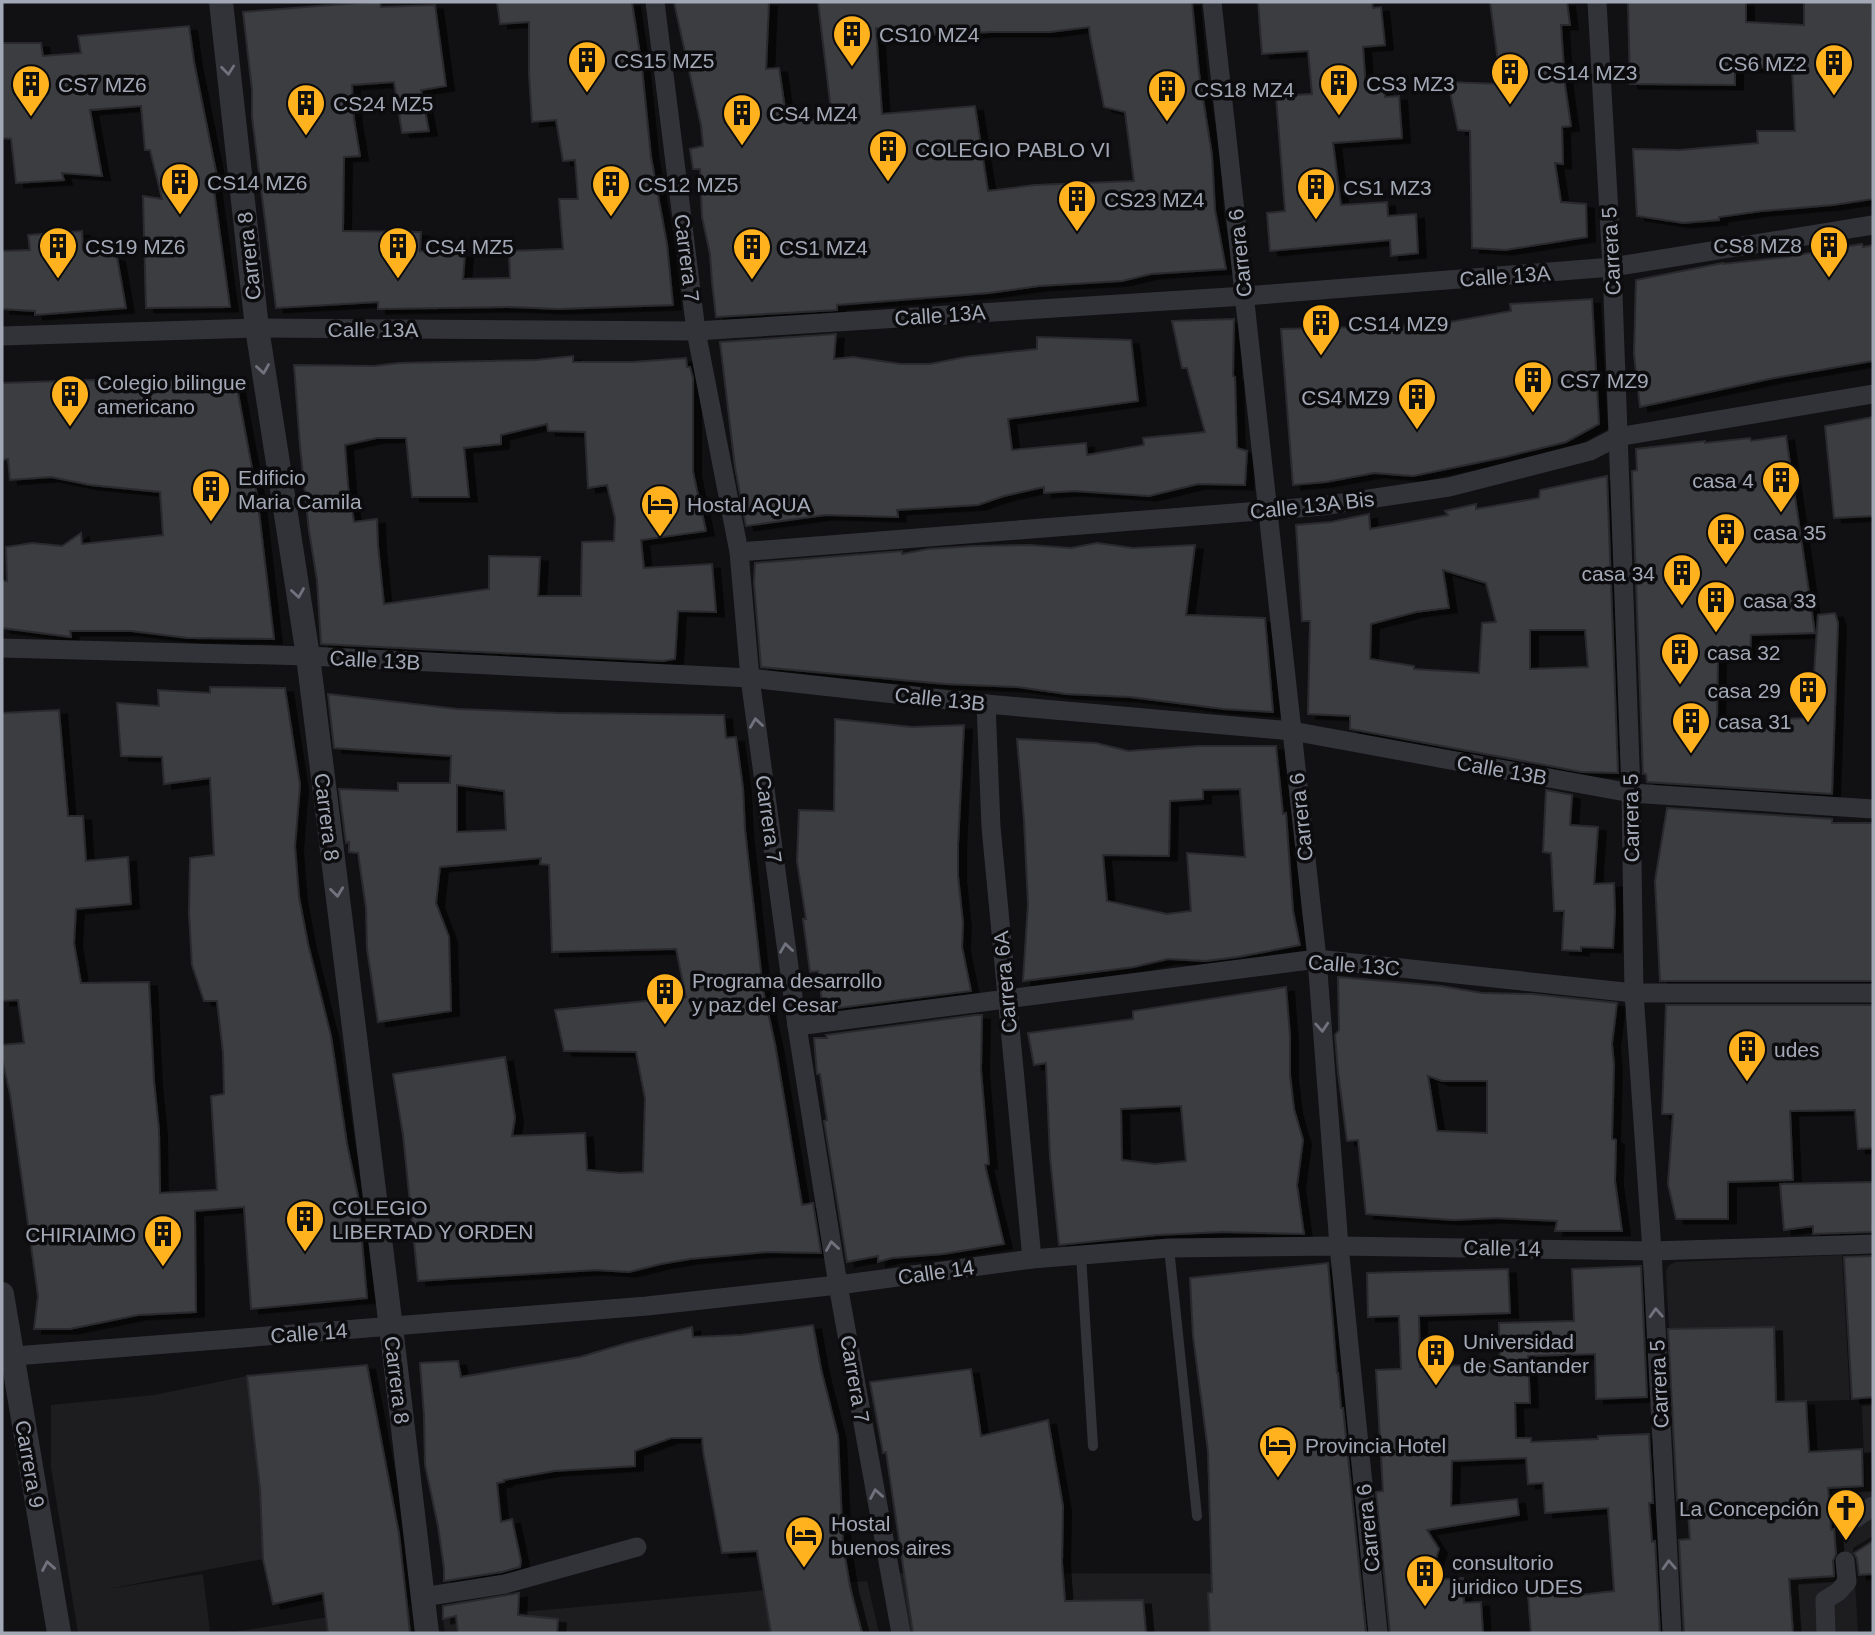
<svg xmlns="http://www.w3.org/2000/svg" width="1875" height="1635" font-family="Arial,sans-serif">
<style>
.built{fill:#1d1d20}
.building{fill:#3b3c41;stroke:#2b2b2f;stroke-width:2;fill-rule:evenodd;filter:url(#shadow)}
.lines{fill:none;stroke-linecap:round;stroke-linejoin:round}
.service{stroke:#323339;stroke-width:10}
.minor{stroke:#323339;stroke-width:19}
.tertiary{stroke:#323339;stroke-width:24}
.oneway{stroke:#70737d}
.labels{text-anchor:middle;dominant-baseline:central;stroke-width:7;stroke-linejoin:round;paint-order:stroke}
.poi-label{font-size:21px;fill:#a2a8b5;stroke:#0c0c0e;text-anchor:start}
.street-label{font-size:21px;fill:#a2a8b5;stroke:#0c0c0e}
</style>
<defs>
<filter id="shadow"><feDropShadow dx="8" dy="4.5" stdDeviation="0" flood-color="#0009"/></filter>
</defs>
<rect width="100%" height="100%" fill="#111113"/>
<g class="built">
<polygon points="1842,1255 1850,1400 1776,1402 1774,1327 1669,1329 1666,1271 1669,1265 1676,1262"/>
<polygon points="247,1376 260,1489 263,1559 108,1589 203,1574 210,1633 78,1633 51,1468 51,1405 154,1395"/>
<polygon points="1873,1405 1873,1536 1853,1548 1858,1633 1793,1633 1789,1580 1838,1576 1832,1490 1865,1487 1862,1406"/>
<polygon points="897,1573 1364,1574 1369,1633 907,1633"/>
<polygon points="867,1581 879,1633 445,1633 443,1619"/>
<polygon points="411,1604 415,1633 227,1633"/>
</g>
<g class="building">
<polygon points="370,2 380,2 381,7 435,5 446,86 421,90 429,131 402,133 394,82 352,85 354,119 360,156 344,157 343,231 421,232 420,251 465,253 463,279 510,278 509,251 563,249 559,199 578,199 575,160 563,161 556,120 532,122 529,73 529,22 500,24 497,2 632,2 642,68 651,157 667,244 673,305 558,309 511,307 378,309 378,302 276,308 252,117 252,90 243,12"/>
<path d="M 674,2 L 769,2 L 766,69 L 779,68 L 787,122 L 832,118 L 818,2 L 1192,2 L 1199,73 L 1212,155 L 1215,210 L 1226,269 L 1151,274 L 1122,281 L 1039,286 L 989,293 L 837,305 L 837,310 L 716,317 L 712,282 L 710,254 L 702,217 L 700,169 L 693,169 L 690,149 L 703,146 L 701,125 ZM 1089,27 L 1090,36 L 1104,107 L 1125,112 L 1134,181 L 1035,185 L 988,191 L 975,106 L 882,114 L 876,28 L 940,35 L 990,32 L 1050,32 Z"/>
<polygon points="1258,2 1372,2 1373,8 1381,7 1385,45 1363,47 1366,90 1384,89 1385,97 1399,96 1402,138 1333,143 1341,205 1387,202 1388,216 1416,214 1418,253 1391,256 1390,240 1270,251 1267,213 1285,211 1276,96 1312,94 1308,51 1262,54"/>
<polygon points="1490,2 1567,2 1570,25 1561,25 1565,85 1571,126 1562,127 1563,164 1555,163 1561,202 1586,204 1587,237 1505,250 1472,248 1470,131 1458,130 1448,82 1501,84"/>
<polygon points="1628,2 1746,2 1746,22 1804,25 1804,2 1872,2 1873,30 1873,199 1833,205 1762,211 1719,217 1719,220 1683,223 1637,216 1633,149 1680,150 1758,143 1757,131 1795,131 1792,68 1735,67 1735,85 1630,84"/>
<polygon points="189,26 194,62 217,176 212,176 230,307 146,308 143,196 162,199 150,150 145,150 141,106 90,110 102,176 62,173 64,180 16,183 11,139 2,138 2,43 41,43 43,56 81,53 78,36"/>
<polygon points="82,231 83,250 117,257 126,308 35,315 35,311 2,309 2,251 30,250 28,235"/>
<polygon points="1862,244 1863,247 1873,245 1873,361 1774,378 1640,407 1634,354 1636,280 1723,263 1723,264 1786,257"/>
<polygon points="1592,299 1599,424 1566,442 1505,457 1413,476 1374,473 1326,482 1293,485 1281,329 1400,326 1439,321 1439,324 1511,311 1510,304"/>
<polygon points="1234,319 1233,376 1235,377 1237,448 1247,451 1245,485 1198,484 1149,496 1074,491 1044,493 1044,487 1004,496 978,505 897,510 898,517 825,515 746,526 735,467 720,342 836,334 834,359 853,357 901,364 930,364 965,357 1037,349 1037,337 1131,340 1138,401 1008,419 1012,450 1086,443 1087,455 1144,445 1143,438 1205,432 1187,368 1182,368 1172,321"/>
<path d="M 573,356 L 573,362 L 632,362 L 686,358 L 687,367 L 690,367 L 693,378 L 693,472 L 706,531 L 641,540 L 644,568 L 712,564 L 716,612 L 678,611 L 675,659 L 663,661 L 321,644 L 317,580 L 309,531 L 300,446 L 294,365 L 374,366 L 399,363 L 536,360 ZM 547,424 L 548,431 L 585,432 L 588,488 L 607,485 L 615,518 L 614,541 L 582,542 L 581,596 L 538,596 L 540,557 L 489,556 L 489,589 L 384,604 L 378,546 L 377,519 L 354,522 L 348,486 L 345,445 L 377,438 L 406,438 L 412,497 L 469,497 L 464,448 L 501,444 L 501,435 Z"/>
<polygon points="235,377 257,495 274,639 188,638 131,631 70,631 71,637 2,628 2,581 7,581 6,547 32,543 62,546 81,533 82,544 163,535 160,492 90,485 51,477 10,480 8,459 2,460 2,383 93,380 141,383"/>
<polygon points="1873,417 1873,516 1834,518 1825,426"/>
<polygon points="1786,436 1815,633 1751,635 1750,655 1718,658 1717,720 1780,730 1780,719 1811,718 1818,615 1835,613 1838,623 1832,794 1647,782 1646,774 1643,774 1632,471 1637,470 1636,449 1705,441 1705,443 1750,438 1751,441"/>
<path d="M 1607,476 L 1618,773 L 1582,772 L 1350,729 L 1350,716 L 1308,714 L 1310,621 L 1302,621 L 1296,525 L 1331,522 L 1369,514 L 1370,529 L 1405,523 L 1448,515 L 1445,511 L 1476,504 L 1476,509 L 1539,498 L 1540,490 ZM 1443,570 L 1486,583 L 1496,622 L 1482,623 L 1479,673 L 1414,669 L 1414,666 L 1370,659 L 1371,624 L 1416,612 L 1449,608 ZM 1530,630 L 1585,630 L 1588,667 L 1530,669 Z"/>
<polygon points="1097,543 1133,548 1195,545 1186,615 1265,618 1273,712 1224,709 1130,697 1066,694 1018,687 945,684 761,667 754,583 755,563 902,551 902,554 928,549 975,546 1028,545 1071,548"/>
<polygon points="210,687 285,688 300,785 295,846 299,897 308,944 331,1036 347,1144 358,1196 367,1298 251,1309 244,1207 195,1211 196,1312 138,1315 70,1329 34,1329 38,1296 10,1094 2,1059 2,1045 24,1043 18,1000 2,1001 2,713 59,710 68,816 83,816 86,861 128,857 131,904 76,909 74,943 81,983 149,982 154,1081 159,1130 160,1193 217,1190 211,1096 224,1094 223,1053 217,1001 204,1001 192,965 189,913 190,858 214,855 210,778 164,784 162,757 121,756 117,703 159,706 158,690 210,693"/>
<path d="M 328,694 L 457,709 L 559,713 L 724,715 L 726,738 L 736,737 L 743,788 L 745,830 L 763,990 L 775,1044 L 802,1205 L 813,1203 L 821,1253 L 766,1252 L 690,1259 L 661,1264 L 629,1272 L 596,1270 L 418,1281 L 403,1135 L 393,1074 L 505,1057 L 515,1118 L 512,1136 L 585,1133 L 587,1170 L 620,1173 L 643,1172 L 645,1098 L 636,1052 L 564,1051 L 555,1010 L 686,997 L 676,949 L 552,952 L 549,865 L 540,864 L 541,858 L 440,867 L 436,903 L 449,937 L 451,1011 L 378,1022 L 367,949 L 366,908 L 358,853 L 349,852 L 349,842 L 346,843 L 339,789 L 398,791 L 398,783 L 450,783 L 451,756 L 334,748 ZM 457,785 L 504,791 L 506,830 L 457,832 Z"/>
<polygon points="835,719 912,727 964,725 958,845 958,876 963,923 962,947 971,991 823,1010 818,971 810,972 803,919 806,919 797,861 799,810 834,811"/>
<path d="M 1017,739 L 1096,743 L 1128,751 L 1199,746 L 1276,746 L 1283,814 L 1286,813 L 1293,911 L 1300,945 L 1238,957 L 1205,961 L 1168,959 L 1134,967 L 1023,981 L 1028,904 L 1024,820 ZM 1240,789 L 1245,857 L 1187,853 L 1191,911 L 1167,914 L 1107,901 L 1103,855 L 1169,856 L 1170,801 L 1203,799 L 1203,790 Z"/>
<polygon points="1546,790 1572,795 1570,825 1598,827 1594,884 1614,883 1615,912 1613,948 1581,947 1581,951 1562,950 1564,911 1554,911 1551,853 1543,852"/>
<polygon points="1667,808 1832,819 1832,823 1873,823 1873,981 1660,981 1655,881"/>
<path d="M 1338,977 L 1441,986 L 1482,993 L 1532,994 L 1617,1003 L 1612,1044 L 1614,1065 L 1612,1139 L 1616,1140 L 1615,1181 L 1622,1231 L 1555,1231 L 1557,1221 L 1496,1218 L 1454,1220 L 1366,1214 L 1358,1140 L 1347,1141 L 1338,1072 L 1335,1035 L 1339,1030 ZM 1428,1076 L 1442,1081 L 1487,1081 L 1487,1133 L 1437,1131 Z"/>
<path d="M 1286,987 L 1290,1036 L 1290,1075 L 1294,1109 L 1303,1140 L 1297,1185 L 1304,1234 L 1223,1232 L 1157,1235 L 1059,1245 L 1050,1157 L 1046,1063 L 1034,1065 L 1028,1033 L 1133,1019 L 1133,1011 ZM 1181,1106 L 1186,1161 L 1155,1164 L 1122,1160 L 1121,1109 Z"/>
<polygon points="1666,1005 1873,1005 1873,1148 1858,1149 1855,1110 1790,1111 1793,1180 1728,1182 1728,1219 1676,1219 1668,1184 1673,1114 1662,1114"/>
<polygon points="976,1015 982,1015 981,1070 989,1164 985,1165 1004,1244 943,1254 892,1258 878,1262 878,1256 847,1262 824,1121 827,1120 820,1074 817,1074 814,1038 827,1038 826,1035"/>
<polygon points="1873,1182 1873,1232 1813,1234 1813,1226 1784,1230 1780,1184"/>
<polygon points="1873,1256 1873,1397 1852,1399 1844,1257"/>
<polygon points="1328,1263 1337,1373 1338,1373 1341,1408 1343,1408 1366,1633 1210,1633 1208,1593 1212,1592 1208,1451 1193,1336 1190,1278"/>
<polygon points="1641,1266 1647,1397 1596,1399 1595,1354 1528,1356 1530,1403 1515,1403 1516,1438 1531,1438 1531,1442 1598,1439 1598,1436 1649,1434 1653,1503 1649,1503 1652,1542 1655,1541 1660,1633 1531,1633 1528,1595 1561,1593 1562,1597 1614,1591 1608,1508 1545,1513 1543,1483 1528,1484 1526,1458 1452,1461 1451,1506 1517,1499 1519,1515 1427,1530 1439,1549 1429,1580 1463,1578 1464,1603 1481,1602 1483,1633 1390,1633 1376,1492 1383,1491 1376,1370 1401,1369 1399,1316 1368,1317 1367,1273 1508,1269 1510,1313 1419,1316 1420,1367 1500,1364 1499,1323 1574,1321 1572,1269"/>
<polygon points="813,1325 821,1369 838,1436 843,1544 850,1587 862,1633 771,1633 757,1551 722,1553 703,1451 702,1438 671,1438 635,1451 635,1466 554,1471 504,1480 504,1482 497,1483 501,1522 512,1519 521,1561 520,1567 502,1572 444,1581 444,1568 438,1526 425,1465 424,1415 420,1363 458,1361 461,1377 580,1357 627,1343 692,1327 693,1337 741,1335"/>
<polygon points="1774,1327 1776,1402 1806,1401 1809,1452 1862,1449 1863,1486 1828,1488 1831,1530 1834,1529 1836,1554 1833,1561 1834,1576 1789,1579 1793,1633 1684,1633 1679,1540 1690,1539 1687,1500 1677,1501 1668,1329"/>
<polygon points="367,1365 399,1534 410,1633 328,1633 323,1593 273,1604 263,1559 260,1489 247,1376"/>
<polygon points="971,1369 981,1436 1048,1420 1063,1506 1062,1563 1065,1601 1143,1600 1146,1633 913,1633 886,1452 883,1453 870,1382"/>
<polygon points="1873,1541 1873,1574 1859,1575 1857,1559 1854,1553"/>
<polygon points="519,1593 518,1615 558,1619 557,1633 458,1633 456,1616 443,1619 443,1606"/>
</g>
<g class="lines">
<g class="service">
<polyline points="1169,1248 1197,1516"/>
<polyline points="1081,1255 1093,1446"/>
</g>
<g class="minor">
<polyline points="655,2 696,331 739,552 750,678 797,1026 838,1285 901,1633"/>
<polyline points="1212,2 1317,959 1339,1246 1378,1633"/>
<polyline points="1597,2 1612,267 1631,793 1634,993 1652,1251 1672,1633"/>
<polyline points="2,336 257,328 696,331 1245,296 1612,267 1873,225"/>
<polyline points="739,552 1322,506 1449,487 1590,451 1617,437 1873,394"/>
<polyline points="2,648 308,656 750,678 986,704 1292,731 1631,793 1873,809"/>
<polyline points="986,704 991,827 1032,1259"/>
<polyline points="797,1026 1317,959 1634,993 1873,993"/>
<polyline points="2,1357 647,1306 838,1285 1032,1259 1169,1248 1339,1246 1652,1251 1873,1244"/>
<polyline points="1856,1518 1873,1506"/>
<polyline points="423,1597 505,1584 637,1547"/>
<polyline points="1826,1633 1825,1600 1838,1592 1847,1582 1845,1561"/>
</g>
<g class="tertiary">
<polyline points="221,2 257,328 308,656 394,1352 427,1633"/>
<polyline points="2,1294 59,1633"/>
</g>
</g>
<defs><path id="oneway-chevron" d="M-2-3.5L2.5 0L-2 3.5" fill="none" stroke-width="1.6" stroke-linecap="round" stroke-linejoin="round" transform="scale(1.75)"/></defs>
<g class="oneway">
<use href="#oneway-chevron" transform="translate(228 70) rotate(84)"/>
<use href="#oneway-chevron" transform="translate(263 369) rotate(81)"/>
<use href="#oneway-chevron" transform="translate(298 593) rotate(81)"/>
<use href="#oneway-chevron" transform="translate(756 723) rotate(-98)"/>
<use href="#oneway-chevron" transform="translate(337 892) rotate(83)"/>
<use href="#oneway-chevron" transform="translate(786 948) rotate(-98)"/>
<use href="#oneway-chevron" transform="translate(1322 1027) rotate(86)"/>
<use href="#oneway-chevron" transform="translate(832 1246) rotate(-99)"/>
<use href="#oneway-chevron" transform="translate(1656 1313) rotate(-93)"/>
<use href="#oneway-chevron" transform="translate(876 1494) rotate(-100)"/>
<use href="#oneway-chevron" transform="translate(1669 1565) rotate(-93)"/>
<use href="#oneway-chevron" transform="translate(48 1566) rotate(-100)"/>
</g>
<defs>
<symbol id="building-pin" viewBox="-11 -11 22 30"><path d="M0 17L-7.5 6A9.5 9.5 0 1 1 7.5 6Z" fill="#ffb11e" stroke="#0c0c0e"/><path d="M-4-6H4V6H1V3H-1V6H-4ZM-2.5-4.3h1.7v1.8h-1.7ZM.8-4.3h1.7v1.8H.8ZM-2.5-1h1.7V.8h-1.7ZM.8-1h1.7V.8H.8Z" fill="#111"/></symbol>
<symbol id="hotel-pin" viewBox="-11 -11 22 30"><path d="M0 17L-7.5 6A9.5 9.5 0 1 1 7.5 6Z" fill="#ffb11e" stroke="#0c0c0e"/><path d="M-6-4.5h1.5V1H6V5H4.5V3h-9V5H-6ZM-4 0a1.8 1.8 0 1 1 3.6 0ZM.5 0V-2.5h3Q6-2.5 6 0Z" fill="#111"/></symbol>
<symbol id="church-pin" viewBox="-11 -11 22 30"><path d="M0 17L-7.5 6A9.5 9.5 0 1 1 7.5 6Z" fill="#ffb11e" stroke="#0c0c0e"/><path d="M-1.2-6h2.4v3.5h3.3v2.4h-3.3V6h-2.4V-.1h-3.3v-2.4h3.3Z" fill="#111"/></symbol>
</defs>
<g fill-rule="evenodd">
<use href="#building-pin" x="830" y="12" width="44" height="60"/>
<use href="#building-pin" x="565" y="38" width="44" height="60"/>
<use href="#building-pin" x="1812" y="41" width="44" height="60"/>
<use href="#building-pin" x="1488" y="50" width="44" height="60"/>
<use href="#building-pin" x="1317" y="61" width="44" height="60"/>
<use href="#building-pin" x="9" y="62" width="44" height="60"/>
<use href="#building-pin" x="1145" y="67" width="44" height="60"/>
<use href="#building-pin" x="284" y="81" width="44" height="60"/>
<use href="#building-pin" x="720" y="91" width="44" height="60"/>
<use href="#building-pin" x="866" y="127" width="44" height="60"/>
<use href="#building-pin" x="158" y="160" width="44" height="60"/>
<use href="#building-pin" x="589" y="162" width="44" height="60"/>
<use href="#building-pin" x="1294" y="165" width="44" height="60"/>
<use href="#building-pin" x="1055" y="177" width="44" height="60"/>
<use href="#building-pin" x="1807" y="223" width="44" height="60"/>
<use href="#building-pin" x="36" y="224" width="44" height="60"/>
<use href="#building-pin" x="376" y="224" width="44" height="60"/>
<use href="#building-pin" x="730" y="225" width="44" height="60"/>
<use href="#building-pin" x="1299" y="301" width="44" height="60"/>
<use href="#building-pin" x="1511" y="358" width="44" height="60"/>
<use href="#building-pin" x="48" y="372" width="44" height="60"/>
<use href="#building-pin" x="1395" y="375" width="44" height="60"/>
<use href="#building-pin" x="1759" y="458" width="44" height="60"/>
<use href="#building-pin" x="189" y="467" width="44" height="60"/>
<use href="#hotel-pin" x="638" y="482" width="44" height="60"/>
<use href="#building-pin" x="1704" y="510" width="44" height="60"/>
<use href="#building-pin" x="1660" y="551" width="44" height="60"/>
<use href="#building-pin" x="1694" y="578" width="44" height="60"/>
<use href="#building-pin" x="1658" y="630" width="44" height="60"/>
<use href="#building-pin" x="1786" y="668" width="44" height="60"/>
<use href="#building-pin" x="1669" y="699" width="44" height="60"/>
<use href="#building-pin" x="643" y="970" width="44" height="60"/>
<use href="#building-pin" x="1725" y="1027" width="44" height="60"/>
<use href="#building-pin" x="283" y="1197" width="44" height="60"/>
<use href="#building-pin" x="141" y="1212" width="44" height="60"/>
<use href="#building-pin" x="1414" y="1331" width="44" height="60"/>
<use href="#hotel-pin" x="1256" y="1423" width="44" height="60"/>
<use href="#church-pin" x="1824" y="1486" width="44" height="60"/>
<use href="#hotel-pin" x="782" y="1513" width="44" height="60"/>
<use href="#building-pin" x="1403" y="1552" width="44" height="60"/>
</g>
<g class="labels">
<g class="poi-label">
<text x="879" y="34">CS10 MZ4</text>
<text x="614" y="60">CS15 MZ5</text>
<text x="1807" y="63" text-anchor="end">CS6 MZ2</text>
<text x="1537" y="72">CS14 MZ3</text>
<text x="1366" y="83">CS3 MZ3</text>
<text x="58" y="84">CS7 MZ6</text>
<text x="1194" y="89">CS18 MZ4</text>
<text x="333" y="103">CS24 MZ5</text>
<text x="769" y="113">CS4 MZ4</text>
<text x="915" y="149">COLEGIO PABLO VI</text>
<text x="207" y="182">CS14 MZ6</text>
<text x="638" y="184">CS12 MZ5</text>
<text x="1343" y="187">CS1 MZ3</text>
<text x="1104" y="199">CS23 MZ4</text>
<text x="1802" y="245" text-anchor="end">CS8 MZ8</text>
<text x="85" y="246">CS19 MZ6</text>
<text x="425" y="246">CS4 MZ5</text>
<text x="779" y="247">CS1 MZ4</text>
<text x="1348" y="323">CS14 MZ9</text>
<text x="1560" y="380">CS7 MZ9</text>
<text x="97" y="382">Colegio bilingue<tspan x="97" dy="24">americano</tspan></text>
<text x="1390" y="397" text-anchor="end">CS4 MZ9</text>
<text x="238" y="477">Edificio<tspan x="238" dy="24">Maria Camila</tspan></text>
<text x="1754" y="480" text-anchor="end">casa 4</text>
<text x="687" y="504">Hostal AQUA</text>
<text x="1753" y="532">casa 35</text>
<text x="1655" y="573" text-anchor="end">casa 34</text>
<text x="1743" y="600">casa 33</text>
<text x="1707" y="652">casa 32</text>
<text x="1781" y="690" text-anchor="end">casa 29</text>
<text x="1718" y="721">casa 31</text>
<text x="692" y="980">Programa desarrollo<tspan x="692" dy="24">y paz del Cesar</tspan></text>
<text x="1774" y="1049">udes</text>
<text x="332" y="1207">COLEGIO<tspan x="332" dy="24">LIBERTAD Y ORDEN</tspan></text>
<text x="136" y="1234" text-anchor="end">CHIRIAIMO</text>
<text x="1463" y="1341">Universidad<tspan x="1463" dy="24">de Santander</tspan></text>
<text x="1305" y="1445">Provincia Hotel</text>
<text x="1819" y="1508" text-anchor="end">La Concepción</text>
<text x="831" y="1523">Hostal<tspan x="831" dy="24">buenos aires</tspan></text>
<text x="1452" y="1562">consultorio<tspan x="1452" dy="24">juridico UDES</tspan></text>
</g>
<g class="street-label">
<text transform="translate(1611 251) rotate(-93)">Carrera 5</text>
<text transform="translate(1240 253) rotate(-96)">Carrera 6</text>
<text transform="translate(249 256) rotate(-96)">Carrera 8</text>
<text transform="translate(687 258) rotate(83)">Carrera 7</text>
<text transform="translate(1505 276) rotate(-4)">Calle 13A</text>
<text transform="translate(940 315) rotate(-4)">Calle 13A</text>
<text x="373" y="329">Calle 13A</text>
<text transform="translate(1312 505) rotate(-6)">Calle 13A Bis</text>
<text transform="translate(375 660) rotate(3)">Calle 13B</text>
<text transform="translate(940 699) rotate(6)">Calle 13B</text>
<text transform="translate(1502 770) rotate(10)">Calle 13B</text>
<text transform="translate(327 817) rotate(83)">Carrera 8</text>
<text transform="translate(1301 817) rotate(-96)">Carrera 6</text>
<text transform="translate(1631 818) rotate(-91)">Carrera 5</text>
<text transform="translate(769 819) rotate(82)">Carrera 7</text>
<text transform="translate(1354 965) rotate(4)">Calle 13C</text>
<text transform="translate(1005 982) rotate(-95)">Carrera 6A</text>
<text transform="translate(1502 1248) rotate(1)">Calle 14</text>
<text transform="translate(936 1272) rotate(-8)">Calle 14</text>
<text transform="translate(309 1333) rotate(-4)">Calle 14</text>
<text transform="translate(855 1379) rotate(80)">Carrera 7</text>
<text transform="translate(397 1380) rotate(83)">Carrera 8</text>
<text transform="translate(1659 1384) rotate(-93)">Carrera 5</text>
<text transform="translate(30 1464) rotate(80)">Carrera 9</text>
<text transform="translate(1368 1528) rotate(-96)">Carrera 6</text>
</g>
</g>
<rect width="1875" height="1635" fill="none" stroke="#a2a8b5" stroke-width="7"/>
</svg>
